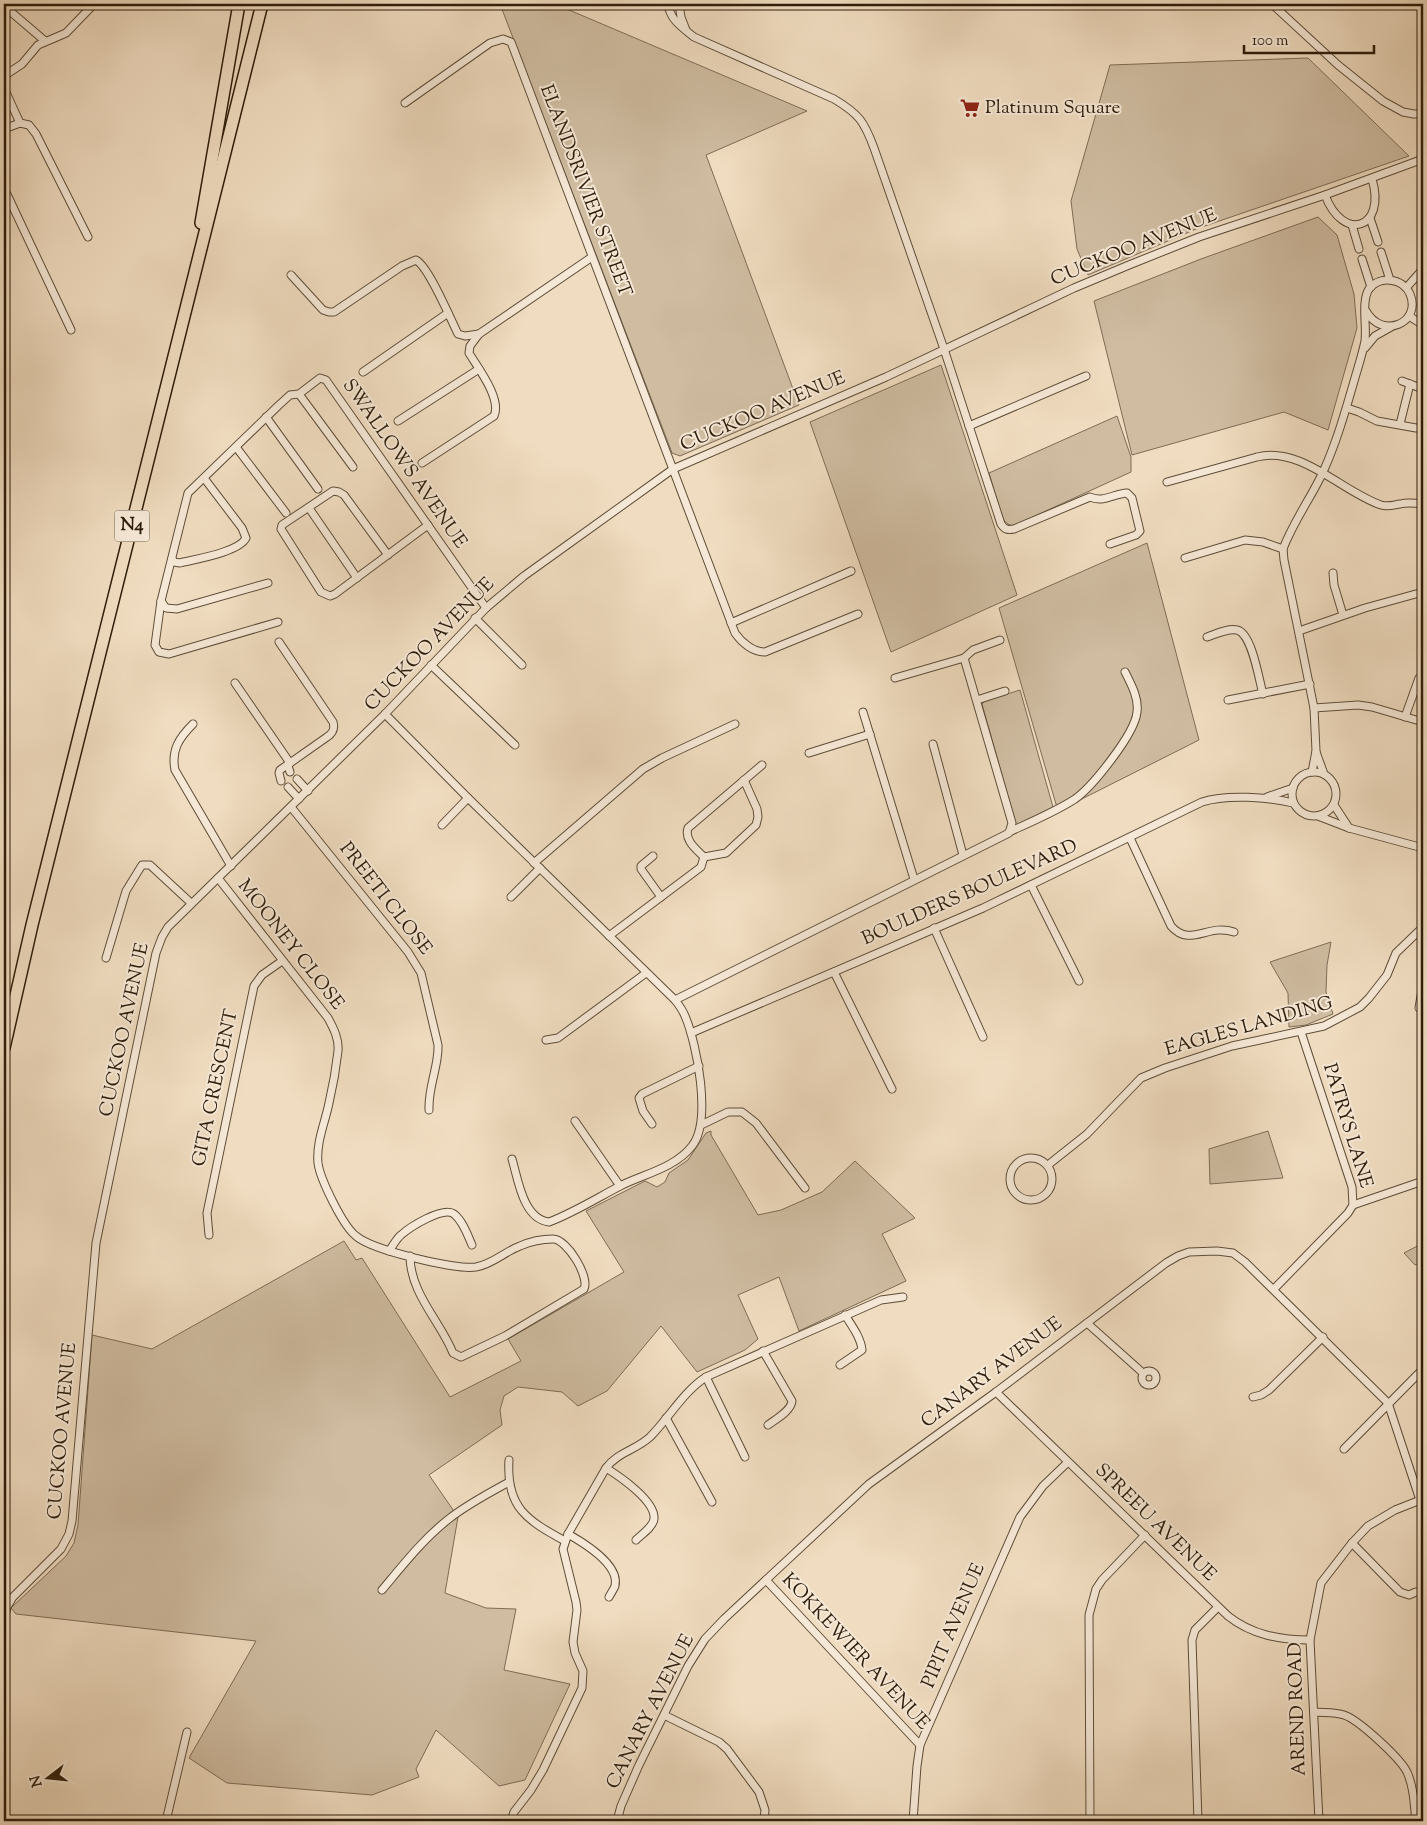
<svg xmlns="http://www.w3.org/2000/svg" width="1427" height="1825" font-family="'Sorts Mill Goudy',serif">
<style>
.green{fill:#cfbca1;stroke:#7e6c56}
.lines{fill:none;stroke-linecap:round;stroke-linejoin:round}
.minor-casing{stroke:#5e4d38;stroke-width:9}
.trunk-casing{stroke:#2e1d0a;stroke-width:14}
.minor{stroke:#f5e8d6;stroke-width:7}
.trunk{stroke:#f0dcc0;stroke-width:11}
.labels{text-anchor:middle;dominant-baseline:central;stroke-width:4;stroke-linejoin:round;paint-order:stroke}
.shield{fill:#f5e8d6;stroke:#6a5a47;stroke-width:1}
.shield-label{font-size:18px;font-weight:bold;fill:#2e1d0a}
.poi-label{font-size:19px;fill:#2e1d0a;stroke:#f5e8d6;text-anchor:start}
.street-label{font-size:19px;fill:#2e1d0a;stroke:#f5e8d6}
</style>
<rect width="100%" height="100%" fill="#f0dcc0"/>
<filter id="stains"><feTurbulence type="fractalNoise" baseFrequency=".004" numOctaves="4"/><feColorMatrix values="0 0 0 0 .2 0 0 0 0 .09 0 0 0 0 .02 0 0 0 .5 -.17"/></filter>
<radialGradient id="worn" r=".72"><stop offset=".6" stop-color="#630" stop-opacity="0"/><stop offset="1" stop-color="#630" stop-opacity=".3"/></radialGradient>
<g class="green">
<polygon points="500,4 555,4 807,111 706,155 799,405 680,456 672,453"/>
<polygon points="1308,58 1409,156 1196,229 1088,275 1077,249 1071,201 1110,65"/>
<polygon points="1318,217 1337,235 1354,294 1357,328 1328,430 1284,412 1132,455 1094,301 1201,259"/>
<polygon points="941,365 1017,595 891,652 810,422"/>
<polygon points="1117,416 1131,457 1131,472 1013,526 1008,524 1003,520 989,473"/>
<polygon points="1147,543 1199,740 1058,811 999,608"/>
<polygon points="1020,690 1053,807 1016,825 982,704 985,701"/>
<polygon points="1331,942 1327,965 1326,992 1333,1014 1306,1025 1289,1027 1288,993 1270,962"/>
<polygon points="711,1131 711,1135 758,1215 781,1210 822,1192 855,1161 915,1218 882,1234 906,1281 799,1331 779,1277 738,1295 758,1339 745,1350 697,1372 661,1326 607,1391 578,1406 562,1392 518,1387 504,1396 500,1410 502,1425 429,1475 458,1517 445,1593 486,1608 516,1609 504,1670 570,1684 525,1780 499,1786 436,1730 416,1769 419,1777 372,1795 227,1783 189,1758 256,1641 16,1614 11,1608 66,1556 74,1543 78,1525 92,1335 152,1349 344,1241 356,1260 362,1258 450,1397 521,1361 508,1339 624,1272 586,1211 645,1181 657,1187 665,1182 669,1173 688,1160 706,1133"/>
<polygon points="1268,1131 1283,1178 1210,1184 1209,1149"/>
<polygon points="1423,1243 1423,1261 1415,1265 1404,1253"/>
</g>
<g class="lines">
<defs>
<g id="minor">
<path d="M 668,4 C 670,20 682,27 694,37 L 834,99 C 859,114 864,121 874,148 L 944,349 L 1001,524 C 1005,530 1008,530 1014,529 L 1090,497 C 1103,503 1113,494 1127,493 L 1132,498 L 1140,531 L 1136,535 L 1110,544"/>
<polyline points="679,4 681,17 686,30"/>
<polyline points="1272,4 1338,65 1383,101 1403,112 1414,114 1423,114"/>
<polyline points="4,6 45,41"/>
<polyline points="4,76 22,64 38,45 66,33 94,4"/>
<polyline points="4,88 20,123"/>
<path d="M 405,103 L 490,43 L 503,39 L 511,42 L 735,633 C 742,643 753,652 765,652 L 858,614"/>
<polyline points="4,129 20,123 29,125 36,134 88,237"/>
<polyline points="4,188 71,330"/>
<path d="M 1325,195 C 1343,243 1387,229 1372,179"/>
<polyline points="1370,218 1378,242"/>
<polyline points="1352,225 1359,249"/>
<polyline points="1381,252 1390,280"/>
<polyline points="1362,259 1371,287"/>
<path d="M 291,275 L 323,310 L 329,312 L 334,312 L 402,266 L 416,260 C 429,267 450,318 458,334 L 465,336 L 479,334"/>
<polyline points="1406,288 1423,269"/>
<polyline points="1409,316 1423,325"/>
<polyline points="1365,348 1375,336 1391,327"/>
<polyline points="363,372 448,313"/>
<polyline points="1402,381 1423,389"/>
<polyline points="299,394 353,467"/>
<polyline points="1347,408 1359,412 1377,421 1416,428"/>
<polyline points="266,417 318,489"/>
<polyline points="398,421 479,369"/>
<polyline points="1400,424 1410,384"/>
<polyline points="969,426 1086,376"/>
<polyline points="236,447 286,513"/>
<path d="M 422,463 L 494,416 C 502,399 478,368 469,353 L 470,346 L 479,334 L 592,257"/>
<path d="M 1167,482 L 1257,457 C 1302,446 1342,492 1381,505 C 1388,507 1393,505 1400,504 C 1407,502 1416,503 1423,504"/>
<polyline points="309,508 357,578"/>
<polyline points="388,555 344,495 339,492 333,491 282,525 281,529 321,592 330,596 335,594 428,525"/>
<polyline points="1185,558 1245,540 1263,542 1283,549"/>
<path d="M 172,559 L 174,562 L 180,563 C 196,559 239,552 246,538 L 242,528 L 204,478"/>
<polyline points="1333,573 1334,585 1343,615"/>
<polyline points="161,601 166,608 177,609 268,583"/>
<polyline points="475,618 522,665"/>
<polyline points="278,622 169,654 159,652 155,645 161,601 188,493 279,405 290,395 299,394 320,378 326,380 333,390 486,608"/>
<polyline points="731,623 851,571"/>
<polyline points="1299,631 1365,608 1423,592"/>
<path d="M 1207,637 C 1216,634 1228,628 1237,630 C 1252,633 1259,680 1263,694"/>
<path d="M 279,642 L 333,722 C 335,729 333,733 327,737 L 280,770 L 279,773 L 281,781"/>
<polyline points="964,658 973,650 1000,640"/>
<polyline points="431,665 515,745"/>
<polyline points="235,683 290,763 288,766 290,772"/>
<polyline points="977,700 1005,691"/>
<polyline points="1228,700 1310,684"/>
<polyline points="1314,708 1358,705 1372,707 1423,722"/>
<polyline points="863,712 914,879"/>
<path d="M 385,714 L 468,798 L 675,1000 C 679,1005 683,1011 685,1016 C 697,1044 712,1121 692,1146 C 675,1168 644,1174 620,1186 C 597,1198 573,1213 549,1222 C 523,1219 518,1179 512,1159"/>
<polyline points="1405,717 1419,678"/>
<path d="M 193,724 C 179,738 171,750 175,770 L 231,866"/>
<polyline points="933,744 963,855"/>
<polyline points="1316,752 1324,774"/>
<polyline points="809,753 870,734"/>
<circle cx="1314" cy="794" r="22"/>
<path d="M 1312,772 L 1316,751 L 1314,708 L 1284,560 L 1283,549 C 1293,522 1311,498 1323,472 C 1338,439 1347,405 1357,371 C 1360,361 1363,351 1365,341 C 1367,326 1361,301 1369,289 C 1380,275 1403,278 1410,294 C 1422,323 1382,340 1366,311"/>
<polyline points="297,779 308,791"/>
<polyline points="288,787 299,799"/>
<polyline points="1267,797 1293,788"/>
<polyline points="1334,805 1349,828"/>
<path d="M 291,807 L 408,952 L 421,973 L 438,1045 C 439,1066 428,1086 429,1110"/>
<polyline points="1318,816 1349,828 1423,848"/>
<polyline points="442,825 468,798"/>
<path d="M 1009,832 C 1031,822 1055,812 1075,799 C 1092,787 1135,734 1137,712 C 1139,698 1131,684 1125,672"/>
<path d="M 1130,838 L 1171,926 C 1190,948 1208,923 1234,932"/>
<polyline points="653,856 641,866 641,869 661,897"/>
<polyline points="704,857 726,853 756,825 758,817 757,809 744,780"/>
<polyline points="534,863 643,769 662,758 735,724"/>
<path d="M 218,878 L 328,1018 C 334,1029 339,1039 338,1051 C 336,1069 333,1086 329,1103 C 325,1123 316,1142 318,1163 C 320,1179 343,1226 356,1236 C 372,1250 455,1270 476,1267 C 493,1264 504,1252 520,1246 C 529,1242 543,1239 553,1239 C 567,1239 590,1277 584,1289 L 505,1336 L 461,1357 L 453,1353 C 440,1321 410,1293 410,1256"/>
<polyline points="1031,885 1079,981"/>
<polyline points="511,897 540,868"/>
<polyline points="934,928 983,1037"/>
<path d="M 609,936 L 701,867 L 704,857 C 696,849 684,840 688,828 L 762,765"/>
<polyline points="106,958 126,891 142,865 150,865 191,903"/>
<polyline points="834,972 892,1089"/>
<polyline points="675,1000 1009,833 1012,823 964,658 895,678"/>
<polyline points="1419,1008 1423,984"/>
<path d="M 691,1033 L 983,908 L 1202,802 C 1226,794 1269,797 1293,803"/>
<polyline points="546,1040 558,1038 646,973"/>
<polyline points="575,1121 620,1186"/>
<polyline points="652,1124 643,1111 639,1098 642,1094 699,1066"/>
<polyline points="701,1125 728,1112 742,1112 756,1123 805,1188"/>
<circle cx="1031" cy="1179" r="21"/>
<polyline points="1048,1165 1087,1134 1141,1078 1165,1068 1232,1046 1324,1026 1360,1007 1369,998 1387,975 1396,953 1423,927"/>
<polyline points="1353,1205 1423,1181"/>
<polyline points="209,1235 207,1213 254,986 262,975 282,961"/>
<path d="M 389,1251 C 393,1246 396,1239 401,1235 C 410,1227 443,1206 454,1214 C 463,1221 468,1236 472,1245"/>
<polyline points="1274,1289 1348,1213 1353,1205 1352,1187 1301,1032"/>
<polyline points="1087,1323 1143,1373"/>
<path d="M 763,1351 L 792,1401 C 791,1411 776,1419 768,1425"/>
<path d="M 840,1365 L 862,1350 C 861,1338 852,1326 845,1315"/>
<circle cx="1149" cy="1378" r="7"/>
<polyline points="706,1377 745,1457"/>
<path d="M 996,1392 L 1228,1616 C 1252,1635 1280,1640 1310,1640"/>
<polyline points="1253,1397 1261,1395 1269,1390 1323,1337"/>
<polyline points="666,1418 712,1502"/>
<polyline points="1344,1449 1423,1369"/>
<path d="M 509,1460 C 506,1508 527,1520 565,1541"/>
<path d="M 606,1468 C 619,1476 656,1501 654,1519 C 653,1527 641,1535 636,1540"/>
<path d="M 568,1534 C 584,1543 620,1565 615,1586 C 614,1589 611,1593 609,1597"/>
<polyline points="1352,1543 1400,1592 1409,1595 1416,1592"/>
<polyline points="766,1580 920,1745"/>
<path d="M 382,1590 C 403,1565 424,1538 450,1518 C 468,1504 489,1493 509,1482"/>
<polyline points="4,1620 7,1607 13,1597 61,1549 69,1534 72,1521 96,1243 156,953 162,937 168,927 385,714 486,608 524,576 673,469 886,377 1074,288 1129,265 1199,237 1325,195 1423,159"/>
<path d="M 1314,1712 C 1324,1713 1335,1712 1344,1715 C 1359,1720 1400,1758 1407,1772 C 1414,1788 1414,1804 1416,1821"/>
<polyline points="664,1715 719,1742 727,1749 759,1792 765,1810 764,1821"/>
<polyline points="166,1821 187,1732"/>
<path d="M 511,1821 L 514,1812 L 531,1790 L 543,1770 L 582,1688 L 583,1671 L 575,1653 L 573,1642 L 577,1610 L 576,1602 L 563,1549 L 568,1534 L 606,1468 C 618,1452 636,1450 650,1437 C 669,1418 683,1392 706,1377 L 881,1300 L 903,1297"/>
<polyline points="617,1821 621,1806 639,1765 688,1666 705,1639 724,1619 869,1484 996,1392 1166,1263 1178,1256 1189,1252 1217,1251 1233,1253 1245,1262 1388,1403 1420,1500"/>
<polyline points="913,1821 917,1766 920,1745 1020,1517 1043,1486 1068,1462"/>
<polyline points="1090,1821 1089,1615 1096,1589 1102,1580 1145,1535"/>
<polyline points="1198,1821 1192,1640 1195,1630 1218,1607"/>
<polyline points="1319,1821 1310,1640 1321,1583 1352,1543 1368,1526 1395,1510 1423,1499"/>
</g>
<g id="trunk">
<polyline points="201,223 239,4"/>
<polyline points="4,1048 32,925 262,4"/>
</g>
</defs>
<use href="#minor" class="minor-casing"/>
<use href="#trunk" class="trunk-casing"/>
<use href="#minor" class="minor"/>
<use href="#trunk" class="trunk"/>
</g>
<defs>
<symbol id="supermarket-bare" viewBox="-9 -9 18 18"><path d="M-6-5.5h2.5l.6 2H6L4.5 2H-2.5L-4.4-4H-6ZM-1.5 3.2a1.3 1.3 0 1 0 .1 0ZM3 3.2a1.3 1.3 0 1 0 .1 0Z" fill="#8f2418" stroke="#f5e8d6" stroke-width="2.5" paint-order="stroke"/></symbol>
</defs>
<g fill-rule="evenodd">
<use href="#supermarket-bare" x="956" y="94" width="28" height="28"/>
</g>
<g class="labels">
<rect class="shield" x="114.5" y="510.5" width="35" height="31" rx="4"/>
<g class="shield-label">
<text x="132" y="526">N4</text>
</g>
<g class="poi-label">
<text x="985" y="108">Platinum Square</text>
</g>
<g class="street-label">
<text transform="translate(585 191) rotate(69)">ELANDSRIVIER STREET</text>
<text transform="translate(1134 248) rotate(-22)">CUCKOO AVENUE</text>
<text transform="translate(763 412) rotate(-23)">CUCKOO AVENUE</text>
<text transform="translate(404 464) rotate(55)">SWALLOWS AVENUE</text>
<text transform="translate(430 645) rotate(-46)">CUCKOO AVENUE</text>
<text transform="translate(970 893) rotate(-24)">BOULDERS BOULEVARD</text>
<text transform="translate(385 899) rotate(52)">PREETI CLOSE</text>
<text transform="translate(290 945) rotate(52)">MOONEY CLOSE</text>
<text transform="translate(1249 1027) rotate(-16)">EAGLES LANDING</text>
<text transform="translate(125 1030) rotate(-78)">CUCKOO AVENUE</text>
<text transform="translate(216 1088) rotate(-78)">GITA CRESCENT</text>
<text transform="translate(1347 1126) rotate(73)">PATRYS LANE</text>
<text transform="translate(992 1373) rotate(-37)">CANARY AVENUE</text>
<text transform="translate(63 1431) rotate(-85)">CUCKOO AVENUE</text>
<text transform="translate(1155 1523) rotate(44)">SPREEU AVENUE</text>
<text transform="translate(954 1626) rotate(-67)">PIPIT AVENUE</text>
<text transform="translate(855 1652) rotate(47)">KOKKEWIER AVENUE</text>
<text transform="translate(1298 1709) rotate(-92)">AREND ROAD</text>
<text transform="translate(651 1712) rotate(-63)">CANARY AVENUE</text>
</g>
</g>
<rect width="1427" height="1825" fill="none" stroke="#f0dcc0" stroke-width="20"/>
<rect x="5" y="5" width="1417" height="1815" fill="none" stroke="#2e1d0a" stroke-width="2.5"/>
<rect x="10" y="10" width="1407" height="1805" fill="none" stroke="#2e1d0a"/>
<g transform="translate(48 1778) rotate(254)" stroke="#f5e8d6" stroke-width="4" paint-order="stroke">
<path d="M0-4L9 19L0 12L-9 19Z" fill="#2e1d0a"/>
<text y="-8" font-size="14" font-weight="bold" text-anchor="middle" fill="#2e1d0a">N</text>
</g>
<path d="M1244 45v8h130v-8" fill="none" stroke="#2e1d0a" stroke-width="2.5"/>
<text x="1252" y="45" font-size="15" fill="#2e1d0a" stroke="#f5e8d6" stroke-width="4" paint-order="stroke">100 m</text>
<rect width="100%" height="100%" filter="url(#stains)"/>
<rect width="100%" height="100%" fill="url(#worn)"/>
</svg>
